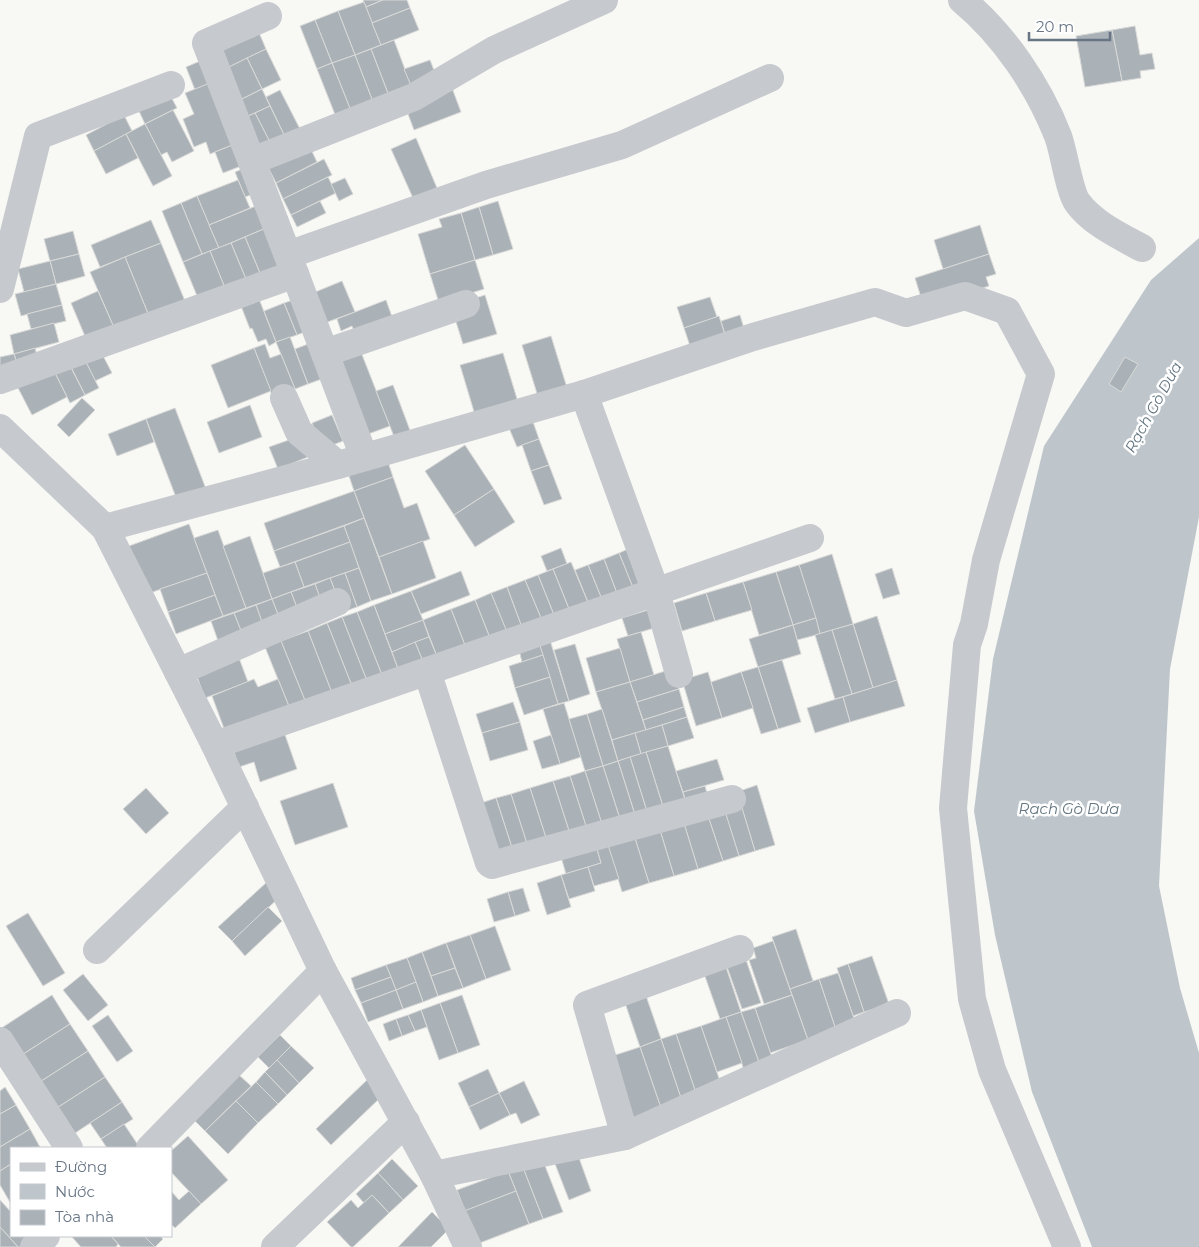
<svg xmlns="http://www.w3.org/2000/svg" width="1199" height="1247" font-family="Montserrat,sans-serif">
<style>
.water{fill:#bec6cb}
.building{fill:#aab1b7;stroke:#d9dad8}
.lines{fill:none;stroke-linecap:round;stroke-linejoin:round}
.minor{stroke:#c6c9cd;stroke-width:28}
.labels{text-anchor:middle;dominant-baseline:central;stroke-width:5;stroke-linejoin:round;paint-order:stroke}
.water-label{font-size:15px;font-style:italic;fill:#637681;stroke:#fff}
</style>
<rect width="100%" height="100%" fill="#f8f8f5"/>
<polygon class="water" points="1199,238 1199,517 1170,669 1159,886 1180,988 1199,1053 1199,1247 1092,1247 1032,1092 995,935 974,811 993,659 1044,446 1151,280"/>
<g class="building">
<polygon points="363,0 383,0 366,7"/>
<polygon points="383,0 407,0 410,8 372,23 366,7"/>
<polygon points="364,2 381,45 355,55 338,11"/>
<polygon points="410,8 419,30 381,45 372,23"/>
<polygon points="338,11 355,55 332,63 315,20"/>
<polygon points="315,20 332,63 317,69 300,26"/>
<polygon points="1135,26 1140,55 1152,53 1155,69 1140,71 1141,78 1122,81 1112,30"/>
<polygon points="257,28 266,49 223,70 212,49"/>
<polygon points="1112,30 1122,81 1085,87 1076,36"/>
<polygon points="394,40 412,88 389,96 371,49"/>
<polygon points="266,49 281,80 262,89 247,58"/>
<polygon points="371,49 389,96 373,102 355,55"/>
<polygon points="355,55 373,102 351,111 332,63"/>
<polygon points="247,58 262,89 238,101 223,70"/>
<polygon points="205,59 215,81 195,90 186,67"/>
<polygon points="430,60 437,78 412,88 404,69"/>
<polygon points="332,63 351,111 336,117 317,69"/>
<polygon points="215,81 240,142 210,154 206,142 194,147 183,119 194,114 185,93"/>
<polygon points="452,88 461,112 414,130 405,106"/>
<polygon points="262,89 270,106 246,117 238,101"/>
<polygon points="280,90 301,131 286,139 266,97"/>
<polygon points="169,93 177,108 145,124 138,109"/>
<polygon points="270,106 286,139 272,146 255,113"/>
<polygon points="173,110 194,151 172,162 167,152 161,155 145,124"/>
<polygon points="255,113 272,146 255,154 239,120"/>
<polygon points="124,115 132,131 94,151 86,135"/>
<polygon points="145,124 172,176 153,186 126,134"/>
<polygon points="126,134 138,158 106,174 94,151"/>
<polygon points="416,138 437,188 413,198 391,149"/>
<polygon points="307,141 317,162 276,183 265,161"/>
<polygon points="240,142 249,163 223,173 215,152"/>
<polygon points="324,159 332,175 283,199 276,183"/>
<polygon points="250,166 261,191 245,197 235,172"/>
<polygon points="328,177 336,193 291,215 283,199"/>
<polygon points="345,178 353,194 339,201 331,184"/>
<polygon points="238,180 250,208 209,225 197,196"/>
<polygon points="197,196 219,248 202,254 181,203"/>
<polygon points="320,201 326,213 297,227 291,215"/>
<polygon points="498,201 513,249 493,255 479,207"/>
<polygon points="181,203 202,254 183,262 162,211"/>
<polygon points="256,206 266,228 219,248 209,225"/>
<polygon points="479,207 493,255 475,260 461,213"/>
<polygon points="461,213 475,260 430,274 418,234 442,227 439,219"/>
<polygon points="151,220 161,243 100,267 91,245"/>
<polygon points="980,225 989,254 943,269 934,240"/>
<polygon points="266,228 283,270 262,278 245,237"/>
<polygon points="73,231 79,254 50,261 44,239"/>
<polygon points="245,237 262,278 248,284 231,243"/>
<polygon points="161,243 185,301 149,316 125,257"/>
<polygon points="231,243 248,284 227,293 210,251"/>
<polygon points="210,251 227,293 200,303 183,262"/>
<polygon points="79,254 85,276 56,284 50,261"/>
<polygon points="989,254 996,274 986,277 989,286 924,307 915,278"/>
<polygon points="125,257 149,316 115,330 90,272"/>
<polygon points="475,260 484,289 439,303 430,274"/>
<polygon points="50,261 56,284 24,292 18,269"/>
<polygon points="342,281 355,312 319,325 308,295"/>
<polygon points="56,284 62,305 21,316 15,294"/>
<polygon points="98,291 115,330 87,341 71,303"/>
<polygon points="485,295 497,334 463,344 451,306"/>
<polygon points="302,297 314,328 297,335 284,303"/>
<polygon points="710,297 717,317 684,328 677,307"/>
<polygon points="259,299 276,342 269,346 266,339 258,342 252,328 250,329 241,306"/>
<polygon points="386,300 395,325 358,340 352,326 341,331 337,319"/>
<polygon points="284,303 297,335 276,342 264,311"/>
<polygon points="62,305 66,321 31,329 27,314"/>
<polygon points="740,315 745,332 726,338 721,321"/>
<polygon points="719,316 726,338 691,349 684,328"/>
<polygon points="54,323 59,342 14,354 10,335"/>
<polygon points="551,336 568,391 539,400 522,345"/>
<polygon points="290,337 308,384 295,389 276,342"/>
<polygon points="316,341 330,376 308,384 295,349"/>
<polygon points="265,344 270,358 281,354 295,389 273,398 254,348"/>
<polygon points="359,347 390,426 360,437 330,359"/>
<polygon points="35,348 39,363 19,369 14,354"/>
<polygon points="254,348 271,391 228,408 211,365"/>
<polygon points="100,350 112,373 95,381 84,358"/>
<polygon points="503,353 518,402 475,415 460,365"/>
<polygon points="14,354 19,369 0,373 0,357"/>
<polygon points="1125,357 1138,364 1121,392 1109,384"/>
<polygon points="84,358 99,388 85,395 70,365"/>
<polygon points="67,360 85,395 70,403 52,367"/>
<polygon points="52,367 67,397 32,415 17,386"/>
<polygon points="393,385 411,433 395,439 376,391"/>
<polygon points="82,398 95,410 69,437 57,425"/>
<polygon points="250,405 262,437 219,453 207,422"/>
<polygon points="175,408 206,489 177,500 146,419"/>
<polygon points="332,415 343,441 322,449 312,423"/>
<polygon points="146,419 154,442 117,456 108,434"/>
<polygon points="532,419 539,439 517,447 509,428"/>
<polygon points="300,436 308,457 278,469 269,447"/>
<polygon points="539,439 549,465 531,471 522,445"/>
<polygon points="465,445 494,489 454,515 425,471"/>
<polygon points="387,459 393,477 354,491 348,473"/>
<polygon points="549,465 562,499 544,505 531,471"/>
<polygon points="393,477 404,508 417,503 430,539 379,557 354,491"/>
<polygon points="494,489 515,522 475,547 454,515"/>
<polygon points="354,491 364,518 274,551 264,523"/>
<polygon points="364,518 392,594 371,601 344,526"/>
<polygon points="189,524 207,573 147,594 129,546"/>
<polygon points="344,526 350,542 280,567 274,551"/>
<polygon points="218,530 246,608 223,616 194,538"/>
<polygon points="250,536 272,599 246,608 223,546"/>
<polygon points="423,541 436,578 392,594 379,557"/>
<polygon points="350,542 359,568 304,587 295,562"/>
<polygon points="635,546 650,584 634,590 619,553"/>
<polygon points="561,548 567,564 547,571 541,556"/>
<polygon points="619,553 634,590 618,596 604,559"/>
<polygon points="832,554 853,624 820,634 799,565"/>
<polygon points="604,559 618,596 603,602 588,565"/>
<polygon points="295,562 304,587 272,599 263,573"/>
<polygon points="571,562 590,607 571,614 553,569"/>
<polygon points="588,565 603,602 590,607 575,570"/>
<polygon points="799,565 816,618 793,625 776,572"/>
<polygon points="359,568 371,601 357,607 345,573"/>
<polygon points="892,568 900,594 883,599 875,574"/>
<polygon points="553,569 571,614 556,620 538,575"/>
<polygon points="461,571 470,595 421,614 411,591"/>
<polygon points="776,572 793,625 759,635 743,582"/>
<polygon points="207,573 215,595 168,612 160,589"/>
<polygon points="345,573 357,607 343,612 330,578"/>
<polygon points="538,575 556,620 544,625 525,580"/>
<polygon points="330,578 343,612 327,617 315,584"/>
<polygon points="525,580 544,625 524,633 507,587"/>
<polygon points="743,582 752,610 715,621 706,593"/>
<polygon points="315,584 327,617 304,626 291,592"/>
<polygon points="507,587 524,633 509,638 491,593"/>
<polygon points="411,591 423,620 385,634 374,605"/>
<polygon points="291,592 304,626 285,633 272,599"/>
<polygon points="491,593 507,632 490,638 475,600"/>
<polygon points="706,593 715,621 682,631 674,603"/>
<polygon points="215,595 223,616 176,634 168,612"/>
<polygon points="272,599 285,633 268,639 256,605"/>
<polygon points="475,600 490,638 466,648 451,609"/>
<polygon points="256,605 268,639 247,646 234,613"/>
<polygon points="374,605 400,674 384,680 357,612"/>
<polygon points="451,609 466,648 438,659 423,620"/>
<polygon points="648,610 654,628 628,636 622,618"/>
<polygon points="357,612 384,680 369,686 342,617"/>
<polygon points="234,613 247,646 223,655 211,621"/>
<polygon points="877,616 897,680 873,688 853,624"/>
<polygon points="342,617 369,686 354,691 327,623"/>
<polygon points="816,618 820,634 797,640 793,625"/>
<polygon points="423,620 429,637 392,652 385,634"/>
<polygon points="327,623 354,691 332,693 308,631"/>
<polygon points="853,624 873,688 852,694 832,630"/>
<polygon points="793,625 801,654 758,667 749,639"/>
<polygon points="832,630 852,694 835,699 815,635"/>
<polygon points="308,631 332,693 306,703 281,641"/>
<polygon points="641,632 654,675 630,682 617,639"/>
<polygon points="429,637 438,659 424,664 415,642"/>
<polygon points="549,637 569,701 558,704 538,640"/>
<polygon points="538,640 543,655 522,662 518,646"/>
<polygon points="281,641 306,703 290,709 265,647"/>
<polygon points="415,642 424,664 400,674 392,652"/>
<polygon points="575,644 590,694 569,701 554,650"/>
<polygon points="620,648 630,682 596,692 586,658"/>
<polygon points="543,655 550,677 515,688 509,666"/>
<polygon points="239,658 248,682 205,698 196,674"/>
<polygon points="782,660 801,722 778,729 758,667"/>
<polygon points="758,667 778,729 761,734 741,672"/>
<polygon points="672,669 679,689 637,702 630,682"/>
<polygon points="708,672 722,718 696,726 682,680"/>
<polygon points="741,672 753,708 722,718 711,682"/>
<polygon points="550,677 558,704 524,715 515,688"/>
<polygon points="254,679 258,687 278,679 290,709 226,734 212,696"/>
<polygon points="897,680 905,706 850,722 843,697"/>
<polygon points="630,682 646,730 612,740 596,692"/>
<polygon points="679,689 684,707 643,720 637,702"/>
<polygon points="843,697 850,722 815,733 807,708"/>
<polygon points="513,702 520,722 482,733 476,714"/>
<polygon points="564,703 581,757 560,764 543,709"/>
<polygon points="684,707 687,717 646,730 643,720"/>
<polygon points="602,709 618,761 603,766 587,714"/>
<polygon points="587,714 603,766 585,771 569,719"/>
<polygon points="687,717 694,738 668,746 662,725"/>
<polygon points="520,722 528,750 490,761 482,733"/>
<polygon points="662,725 668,746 641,754 635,733"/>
<polygon points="283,729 297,769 260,782 254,762 239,767 232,746"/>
<polygon points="635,733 641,754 618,761 612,740"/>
<polygon points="551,735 560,764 542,769 533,741"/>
<polygon points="668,746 687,806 665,813 646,752"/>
<polygon points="646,752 665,813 649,818 630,757"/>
<polygon points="630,757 649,818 637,821 618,761"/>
<polygon points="717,759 724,780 683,792 676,771"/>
<polygon points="618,761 636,818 621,822 603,766"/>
<polygon points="603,766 621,822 601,821 585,771"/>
<polygon points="585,771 601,821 586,826 570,776"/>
<polygon points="570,776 586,826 569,831 553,781"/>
<polygon points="553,781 571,837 548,844 530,788"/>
<polygon points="333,783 348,827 295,845 280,801"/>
<polygon points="757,785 775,845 755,851 737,792"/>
<polygon points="705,786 710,804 687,806 683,792"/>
<polygon points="146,788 169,813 146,834 123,809"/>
<polygon points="530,788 548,844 529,850 511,794"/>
<polygon points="511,794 529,850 514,854 496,798"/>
<polygon points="496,798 514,854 496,860 478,804"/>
<polygon points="739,798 755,851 739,856 722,803"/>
<polygon points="724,808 739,856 723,861 707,813"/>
<polygon points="707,813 723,861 698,869 683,820"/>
<polygon points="683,820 698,869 674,876 659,827"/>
<polygon points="659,827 674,876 649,883 634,835"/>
<polygon points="634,835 649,883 622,892 605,836"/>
<polygon points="594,839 601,863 566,874 559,850"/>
<polygon points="607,842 619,879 594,886 588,867 601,863 596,845"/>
<polygon points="588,867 595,891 569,899 561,875"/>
<polygon points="561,875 571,907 547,915 537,883"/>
<polygon points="268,881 282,895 232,941 218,927"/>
<polygon points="523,888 530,911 515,916 508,892"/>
<polygon points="508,892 515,916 494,922 487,899"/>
<polygon points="268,907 282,921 245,956 232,941"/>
<polygon points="28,913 65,973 43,986 6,926"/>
<polygon points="495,926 511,970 486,979 470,935"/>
<polygon points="796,929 813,981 790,989 772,937"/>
<polygon points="470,935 486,979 463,988 446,943"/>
<polygon points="773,941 792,995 764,1004 749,960 756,958 753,948"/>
<polygon points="446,943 455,968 431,976 422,952"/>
<polygon points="422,952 438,996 423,1002 407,958"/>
<polygon points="872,956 889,1004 864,1012 848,964"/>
<polygon points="745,957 761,1003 742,1009 726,964"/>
<polygon points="407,958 416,982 396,990 386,965"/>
<polygon points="723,958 741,1012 720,1019 701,965"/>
<polygon points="848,964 864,1012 853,1016 837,968"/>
<polygon points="386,965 391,977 355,990 351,978"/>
<polygon points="455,968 463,988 438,996 431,976"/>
<polygon points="838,973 856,1024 836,1030 819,979"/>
<polygon points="83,974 108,1005 88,1021 63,990"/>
<polygon points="391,977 396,990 361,1003 355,990"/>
<polygon points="819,979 836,1030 808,1040 790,989"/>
<polygon points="416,982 423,1002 403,1009 396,990"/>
<polygon points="396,990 403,1009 368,1022 361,1003"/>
<polygon points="644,990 661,1039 640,1047 623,997"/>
<polygon points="52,995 70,1024 14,1060 0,1029"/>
<polygon points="462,995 480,1045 458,1053 440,1003"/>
<polygon points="792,995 808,1040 770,1053 755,1008"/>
<polygon points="440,1003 458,1053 439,1060 421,1010"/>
<polygon points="755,1008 773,1060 760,1065 741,1012"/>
<polygon points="421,1010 427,1027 415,1031 408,1015"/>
<polygon points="741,1012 760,1065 744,1070 726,1017"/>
<polygon points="108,1015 133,1051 117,1062 92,1026"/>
<polygon points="408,1015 415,1031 402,1036 396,1019"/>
<polygon points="726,1017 742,1063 717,1072 701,1026"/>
<polygon points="396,1019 402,1036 389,1041 383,1024"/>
<polygon points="70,1024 88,1051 32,1087 14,1060"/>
<polygon points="701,1026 722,1087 697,1096 676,1034"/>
<polygon points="676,1034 697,1096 682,1101 661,1039"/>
<polygon points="280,1035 291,1046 269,1068 258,1057"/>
<polygon points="661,1039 682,1101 661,1108 640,1047"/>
<polygon points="291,1046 314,1068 299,1083 277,1060"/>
<polygon points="640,1047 661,1108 627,1120 606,1058"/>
<polygon points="88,1051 105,1077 49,1113 32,1087"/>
<polygon points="277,1060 299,1083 287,1095 265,1072"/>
<polygon points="488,1069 499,1093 469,1107 458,1083"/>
<polygon points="265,1072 287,1095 278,1104 256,1082"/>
<polygon points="238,1074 251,1086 205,1131 192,1118"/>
<polygon points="105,1077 122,1102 66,1139 49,1113"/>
<polygon points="367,1080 382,1096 331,1145 316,1129"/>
<polygon points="524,1081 540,1115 521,1124 516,1113 510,1115 499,1093"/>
<polygon points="256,1082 278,1104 258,1123 236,1101"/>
<polygon points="5,1087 16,1105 0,1114 0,1091"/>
<polygon points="499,1093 510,1115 480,1130 469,1107"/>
<polygon points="236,1101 258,1123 228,1154 205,1131"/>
<polygon points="122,1102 133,1119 101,1139 90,1123"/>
<polygon points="16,1105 30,1129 0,1147 0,1114"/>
<polygon points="124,1124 140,1148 107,1148 101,1139"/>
<polygon points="30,1129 40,1147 11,1148 11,1164 0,1171 0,1147"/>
<polygon points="188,1136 228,1180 201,1204 171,1172 171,1151"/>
<polygon points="575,1147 591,1191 569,1200 552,1156"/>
<polygon points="542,1158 563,1212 543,1219 522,1165"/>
<polygon points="392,1159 418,1186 403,1200 378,1173"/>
<polygon points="11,1164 11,1204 0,1185 0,1171"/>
<polygon points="522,1165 543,1219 529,1224 508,1171"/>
<polygon points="508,1171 516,1191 465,1211 457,1190"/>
<polygon points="378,1173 403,1200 389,1213 372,1195 364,1203 356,1194"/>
<polygon points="171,1191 179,1200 189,1191 201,1204 175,1228 171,1224"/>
<polygon points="516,1191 529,1224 472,1246 459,1213"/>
<polygon points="372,1195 389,1213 353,1247 351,1247 327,1222 351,1200 358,1208"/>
<polygon points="0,1200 11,1212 11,1236 32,1236 28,1247 18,1247 0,1227"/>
<polygon points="432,1212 449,1229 431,1247 398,1247"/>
<polygon points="0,1227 18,1247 0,1247"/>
<polygon points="71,1236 111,1236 118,1244 116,1247 81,1247"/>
<polygon points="111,1236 144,1236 155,1247 121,1247"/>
<polygon points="144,1236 160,1236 163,1239 155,1247"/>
</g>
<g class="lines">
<g class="minor">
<path d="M 962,0 C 1004,35 1038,85 1058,136 C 1064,152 1069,190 1077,202 C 1092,223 1120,236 1142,248"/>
<polyline points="252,161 414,97 494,50 604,0"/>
<polyline points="288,255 486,185 622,145 770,78"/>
<polyline points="295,274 364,457"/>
<polyline points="0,289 38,136 171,85"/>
<polyline points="325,353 466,304"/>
<polyline points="0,380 295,274 206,43 268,16"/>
<polyline points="584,394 656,592 679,674"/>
<polyline points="284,398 299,432 338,465"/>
<polyline points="0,428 105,528 215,745 323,971 434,1175 468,1247"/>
<polyline points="105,528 338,465 584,394 753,337 875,302 906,313 965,296 1007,311 1041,374 986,560 974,624 967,645 953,808 972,999 992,1070 1067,1247"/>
<polyline points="427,671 489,863 492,865 732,799"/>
<polyline points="178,672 337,602"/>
<polyline points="215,745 810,538"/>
<polyline points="97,950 245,807"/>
<polyline points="0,1041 69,1148"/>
<polyline points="625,1136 587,1005 740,949"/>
<polyline points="150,1148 323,971"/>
<polyline points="434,1175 625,1136 897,1013"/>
<polyline points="34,1247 46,1236"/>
<polyline points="275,1247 406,1122"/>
</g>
</g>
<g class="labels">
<g class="water-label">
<text transform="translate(1153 407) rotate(-61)">Rạch Gò Dưa</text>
<text x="1069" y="808">Rạch Gò Dưa</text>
</g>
</g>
<rect x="10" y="1147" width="162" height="90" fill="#ffffff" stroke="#c3c8ce"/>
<rect x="20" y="1163" width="25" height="8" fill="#c6c9cd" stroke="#c3c8ce"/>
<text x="55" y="1172" font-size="15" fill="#687585">Đường</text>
<rect x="20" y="1184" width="25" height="15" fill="#bec6cb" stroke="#c3c8ce"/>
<text x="55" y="1197" font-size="15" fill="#687585">Nước</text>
<rect x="20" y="1210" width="25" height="15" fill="#aab1b7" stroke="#c3c8ce"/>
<text x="55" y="1222" font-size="15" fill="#687585">Tòa nhà</text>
<path d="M1029 32v8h81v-8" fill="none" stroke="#687585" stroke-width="2.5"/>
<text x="1036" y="32" font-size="15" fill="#687585" stroke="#ffffff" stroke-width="4" paint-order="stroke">20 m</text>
</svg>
